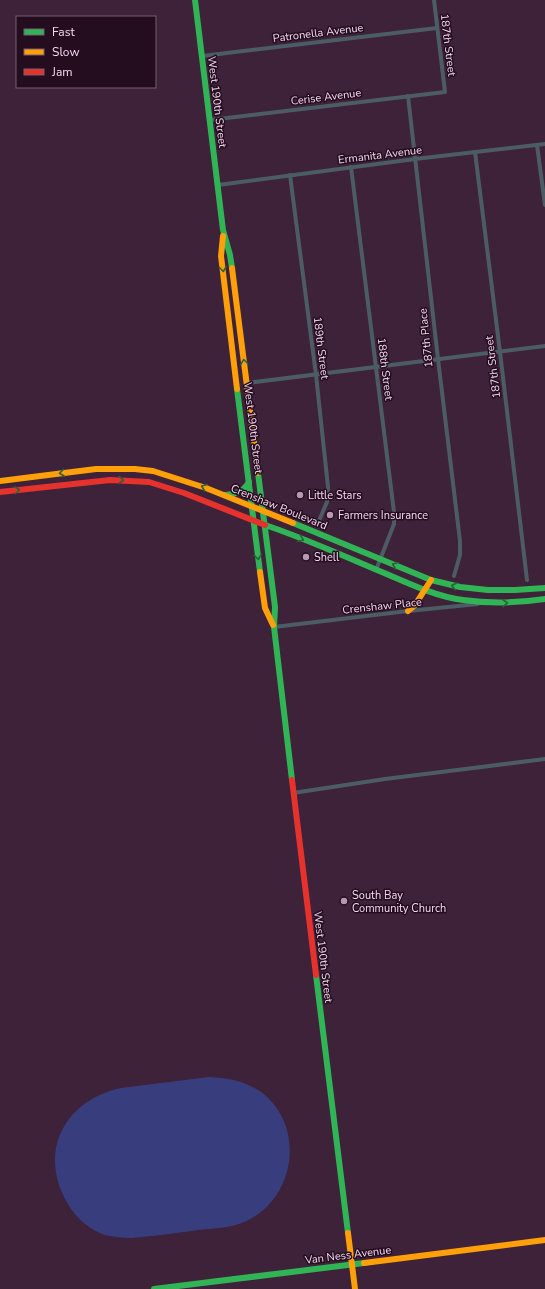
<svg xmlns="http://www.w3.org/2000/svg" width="545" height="1289" font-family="'Nunito Sans',sans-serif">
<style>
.water{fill:#383e7d}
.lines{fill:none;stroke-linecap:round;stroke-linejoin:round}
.street{stroke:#4c5c65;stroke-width:4}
.fast{stroke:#30b455;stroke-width:6}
.slow{stroke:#ff9f0a;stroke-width:6}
.jam{stroke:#e5322d;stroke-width:6}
.oneway{stroke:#2a603a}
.poi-dot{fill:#b798b1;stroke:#230d1f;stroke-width:1.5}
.labels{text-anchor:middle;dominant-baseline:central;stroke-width:3;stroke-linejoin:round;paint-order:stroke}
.street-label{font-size:11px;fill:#f9d8f1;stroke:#230d1f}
.poi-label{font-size:11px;fill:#f9d8f1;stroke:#230d1f;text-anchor:start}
</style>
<rect width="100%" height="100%" fill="#3d2239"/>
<path class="water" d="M 209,1077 C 228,1078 245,1081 261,1092 C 304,1124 297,1192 252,1218 C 236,1228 217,1228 199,1230 C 177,1233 154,1236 132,1238 C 123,1238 114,1237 105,1235 C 90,1230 76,1218 68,1204 C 37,1153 64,1100 121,1088 Z"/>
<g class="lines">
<g class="street">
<polyline points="202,56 437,28"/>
<polyline points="408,96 438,359 460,541 460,555 454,576"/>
<polyline points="210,120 445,92 434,0"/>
<polyline points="537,145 545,205"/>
<polyline points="475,152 500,352 527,580"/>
<polyline points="351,167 394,512 394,524 376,570"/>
<polyline points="290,175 316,375 328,487 327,502 318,523"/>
<polyline points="218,185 415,159 545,144"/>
<polyline points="247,383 545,346"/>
<polyline points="274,627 408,611 478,604"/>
<polyline points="293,793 385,779 545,759"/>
</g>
<g class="fast">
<polyline points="195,0 223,230 230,255 232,268"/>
<polyline points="237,389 260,572"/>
<polyline points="258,473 275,607 274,627 292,780"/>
<path d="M 225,495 C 236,494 243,492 249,482"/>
<polyline points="293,523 431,580 460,587 488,590 515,590 545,588"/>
<path d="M 265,525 C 307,539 348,558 389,575 C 412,585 438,597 463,600 C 491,604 518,603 545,599"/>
<polyline points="316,975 348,1233"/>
<polyline points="154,1289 364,1263"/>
</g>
<g class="slow">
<polyline points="223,236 221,256 237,389"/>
<polyline points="232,268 258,473"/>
<polyline points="0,481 96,469 135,469 153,471 206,488 293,523"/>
<polyline points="260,572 265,608 273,625"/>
<polyline points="408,611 415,605 431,580"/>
<polyline points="348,1233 355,1289"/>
<polyline points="364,1263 545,1240"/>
</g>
<g class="jam">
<polyline points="0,492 110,480 149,482 184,493 265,525"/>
<polyline points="292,780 316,975"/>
</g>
</g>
<defs><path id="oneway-chevron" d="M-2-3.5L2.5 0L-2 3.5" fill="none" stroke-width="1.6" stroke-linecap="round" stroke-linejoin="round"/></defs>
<g class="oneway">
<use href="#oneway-chevron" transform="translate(223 269) rotate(83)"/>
<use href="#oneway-chevron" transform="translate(244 362) rotate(-98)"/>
<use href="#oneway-chevron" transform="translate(62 473) rotate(173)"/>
<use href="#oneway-chevron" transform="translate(121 480) rotate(1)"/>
<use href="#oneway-chevron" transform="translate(204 487) rotate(-158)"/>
<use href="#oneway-chevron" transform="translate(17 490) rotate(-7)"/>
<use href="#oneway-chevron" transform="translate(301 539) rotate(22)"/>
<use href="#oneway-chevron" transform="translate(258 557) rotate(84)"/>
<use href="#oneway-chevron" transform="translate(395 565) rotate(-157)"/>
<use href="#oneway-chevron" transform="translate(454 586) rotate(-167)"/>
<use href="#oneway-chevron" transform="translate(505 603) rotate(-3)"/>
</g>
<g class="poi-dot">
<circle cx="300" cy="495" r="4"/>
<circle cx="330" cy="515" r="4"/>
<circle cx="306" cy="557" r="4"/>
<circle cx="344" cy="901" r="4"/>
</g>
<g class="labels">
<g class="street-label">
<text transform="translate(318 33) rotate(-7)">Patronella Avenue</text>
<text transform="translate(448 45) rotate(83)">187th Street</text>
<text transform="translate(326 97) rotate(-7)">Cerise Avenue</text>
<text transform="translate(217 102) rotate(83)">West 190th Street</text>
<text transform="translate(380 155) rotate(-7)">Ermanita Avenue</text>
<text transform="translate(426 338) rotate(-96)">187th Place</text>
<text transform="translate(321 348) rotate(83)">189th Street</text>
<text transform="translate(493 367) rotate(-97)">187th Street</text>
<text transform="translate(385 369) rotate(83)">188th Street</text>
<text transform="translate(253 428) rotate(83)">West 190th Street</text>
<text transform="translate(279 507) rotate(22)">Crenshaw Boulevard</text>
<text transform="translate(382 606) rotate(-6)">Crenshaw Place</text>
<text transform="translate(323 957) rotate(83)">West 190th Street</text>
<text transform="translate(348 1255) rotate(-7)">Van Ness Avenue</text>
</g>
<g class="poi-label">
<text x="308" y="495">Little Stars</text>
<text x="338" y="515">Farmers Insurance</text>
<text x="314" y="557">Shell</text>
<text x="352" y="895">South Bay<tspan x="352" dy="13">Community Church</tspan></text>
</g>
</g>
<rect x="16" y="16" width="140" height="72" fill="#230d1f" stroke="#795e73"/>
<rect x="24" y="29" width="20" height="6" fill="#30b455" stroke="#795e73"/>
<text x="52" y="36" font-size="12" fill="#f9d8f1">Fast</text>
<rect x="24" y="49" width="20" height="6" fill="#ff9f0a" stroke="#795e73"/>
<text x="52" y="56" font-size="12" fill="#f9d8f1">Slow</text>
<rect x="24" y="69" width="20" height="6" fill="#e5322d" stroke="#795e73"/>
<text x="52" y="76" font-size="12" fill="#f9d8f1">Jam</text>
</svg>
